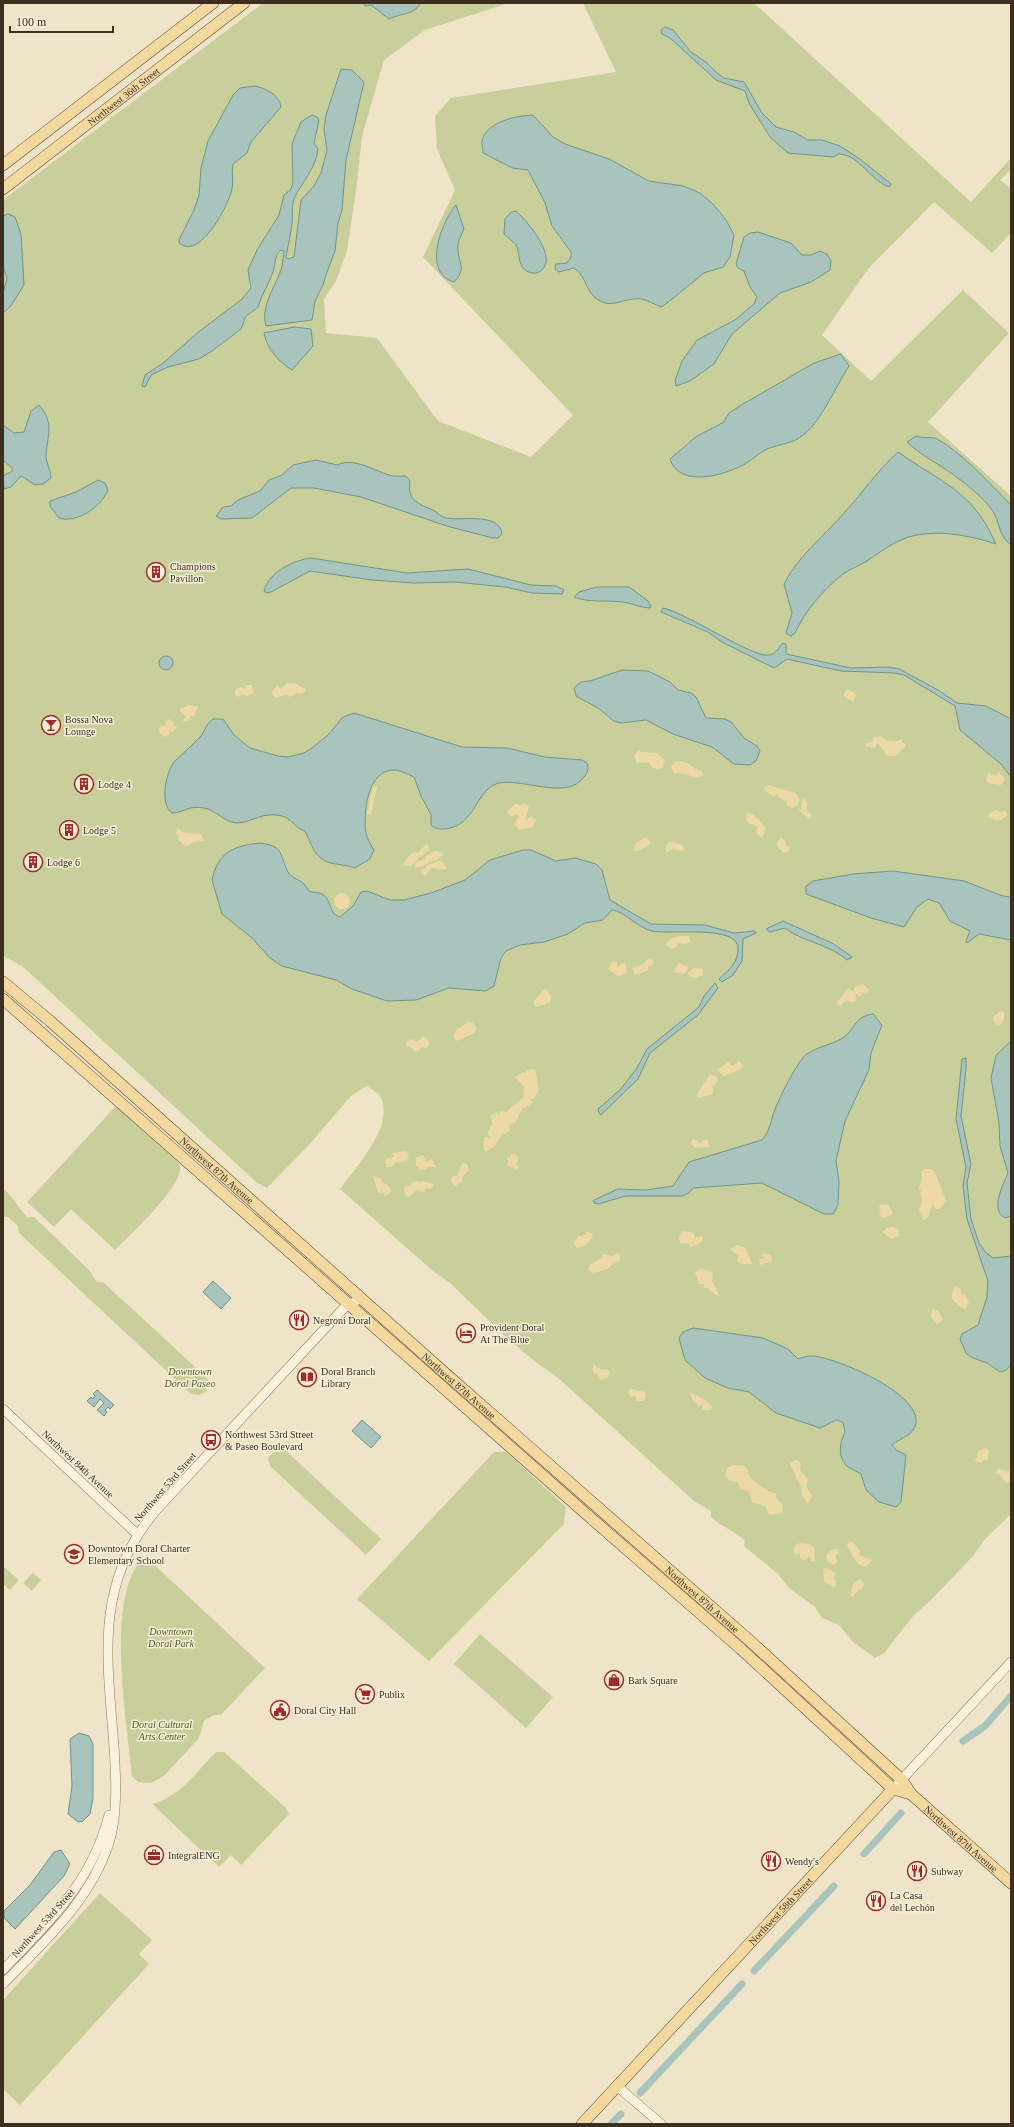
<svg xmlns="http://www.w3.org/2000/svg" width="1014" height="2127" font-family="'Times New Roman',serif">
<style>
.green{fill:#c9cf9b}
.sand{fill:#ecd9a5}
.water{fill:#a9c4bc;stroke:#6f938a}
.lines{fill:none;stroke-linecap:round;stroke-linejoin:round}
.canal{stroke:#a9c4bc;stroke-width:7}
.minor-casing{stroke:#8d765c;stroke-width:10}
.major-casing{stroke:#5b4430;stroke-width:12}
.minor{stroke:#faf1dc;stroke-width:9}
.major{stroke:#f3d9a0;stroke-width:11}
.labels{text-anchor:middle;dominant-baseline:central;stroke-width:3;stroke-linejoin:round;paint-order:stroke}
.street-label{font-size:10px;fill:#3d2e20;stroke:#f7eed8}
.poi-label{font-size:10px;fill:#3d2e20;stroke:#f7eed8;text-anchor:start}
.park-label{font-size:10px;font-style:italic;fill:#4d5a26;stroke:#f7eed8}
</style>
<rect width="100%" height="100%" fill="#f0e4c8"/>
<g class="green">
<path d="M 263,3 L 509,3 L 425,30 L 384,60 L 362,136 L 357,183 L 347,251 L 336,281 L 324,299 L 326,333 L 377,338 L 438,421 L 531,457 L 573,415 L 423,257 L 455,190 L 437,149 L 435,116 L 451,98 L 616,72 L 583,3 L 754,3 L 971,202 L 1011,158 L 1011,169 L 1000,180 L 1011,188 L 1011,233 L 992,253 L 934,202 L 868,269 L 822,335 L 871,381 L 963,290 L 1009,333 L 928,422 L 1011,496 L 1011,1514 L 985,1539 L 973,1556 L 931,1600 L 914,1615 L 884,1653 L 875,1658 L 853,1642 L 839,1625 L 822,1618 L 815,1607 L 789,1588 L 778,1574 L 744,1546 L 745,1540 C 733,1531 721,1526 711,1517 L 711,1511 L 694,1501 L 557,1377 L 537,1363 L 509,1340 L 450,1283 L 433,1271 L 340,1189 C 356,1167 394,1127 381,1098 C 379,1093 371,1089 367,1086 L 352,1095 L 307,1147 L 267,1188 L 256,1182 L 22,966 L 3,956 L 3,200 Z"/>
<path d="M 116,1106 L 178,1162 C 179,1164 181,1168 180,1171 C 177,1191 131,1234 115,1250 L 71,1209 L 54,1227 L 27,1202 Z"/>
<path d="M 3,1188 C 13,1197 18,1207 27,1217 L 34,1217 L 91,1272 L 92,1275 L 97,1282 L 103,1282 L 207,1378 L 209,1383 L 206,1392 L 199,1395 L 191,1394 L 19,1233 L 18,1226 L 8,1217 L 3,1217 Z"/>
<polygon points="276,1449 285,1450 381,1539 366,1555 270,1466 268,1458"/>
<polygon points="494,1452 506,1452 566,1507 564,1524 429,1661 357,1599"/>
<path d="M 147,1558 L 265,1668 L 221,1715 L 214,1715 L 204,1721 L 199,1738 L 164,1776 L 151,1783 L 138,1782 L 132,1776 C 127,1724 105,1598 142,1559 Z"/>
<polygon points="3,1566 19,1580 10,1590 3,1584"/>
<polygon points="33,1573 41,1580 32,1591 23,1583"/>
<polygon points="480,1634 553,1697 526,1728 454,1664"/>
<path d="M 216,1752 L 224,1752 L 286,1808 L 289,1814 L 241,1865 L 231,1855 L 219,1867 L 152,1804 C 180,1797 196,1772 216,1752 Z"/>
<polygon points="100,1893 152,1940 139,1954 149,1964 20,2105 3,2089 3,2000"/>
</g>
<g class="sand">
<polygon points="287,683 294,683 306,689 305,692 300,694 297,693 289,697 287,694 276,698 271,693 277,686 281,689"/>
<polygon points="246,685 252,685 254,693 247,696 243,694 238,697 235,695 235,690 240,687 245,689"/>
<polygon points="846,690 850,690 857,695 853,702 843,696"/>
<polygon points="189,705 198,707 194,716 190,716 190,720 185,722 183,720 186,716 180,711 180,709"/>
<polygon points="169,719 174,722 173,725 177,727 172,732 169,729 169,735 165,737 160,734 158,728 165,725 166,721"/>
<path d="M 880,736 C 887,742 895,743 902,739 L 902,742 L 906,745 L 896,756 L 887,756 L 878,743 L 874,748 L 865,746 L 865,743 L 872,742 L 873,738 Z"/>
<polygon points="638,750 642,752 657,753 665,760 663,763 664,767 659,769 652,768 649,762 637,763 634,756"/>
<path d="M 676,761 C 687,761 692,767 702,772 L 703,776 L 695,778 L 686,774 L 674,773 L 671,766 Z"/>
<polygon points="999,772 1005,779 1001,785 988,783 986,780 988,773 996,775"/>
<polygon points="768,785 795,793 799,799 798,805 792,808 787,805 787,801 779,798 777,793 774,797 764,789 765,786"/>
<polygon points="373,786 377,787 371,815 367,814"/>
<polygon points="803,798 807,802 807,811 812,815 810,819 799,811 799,809 802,810 801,807"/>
<polygon points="523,803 529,806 525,821 531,816 536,820 533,827 519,830 514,824 519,816 517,814 511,817 507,811 515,804 521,805"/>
<path d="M 995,810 L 1002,812 L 1003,810 L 1007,813 L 1007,816 C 999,821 997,823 987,816 Z"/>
<path d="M 748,812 L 755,816 L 756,819 L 758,818 L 766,829 L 762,838 L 756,833 L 758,827 C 752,823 746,825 746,816 Z"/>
<polygon points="178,828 185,833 201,834 204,841 193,842 186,847 178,839 179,836 176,834"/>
<path d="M 646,837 L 651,843 L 639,851 L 635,851 C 632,841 641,841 646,837 Z"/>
<polygon points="781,838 785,840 786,845 790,848 788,852 784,853 778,847 777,842"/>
<polygon points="670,841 682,845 685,849 682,851 674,849 666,852 666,846"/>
<path d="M 426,844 L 430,848 C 425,856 415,857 412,866 L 404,866 C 404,860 409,855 414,852 L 418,853 Z"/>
<path d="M 435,851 L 441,852 L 443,855 L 437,860 C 428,860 424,869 415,867 L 416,862 L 425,859 L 427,855 Z"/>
<polygon points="439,861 444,863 447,869 439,870 433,867 425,876 421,872 422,869 425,869 427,865"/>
<circle cx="342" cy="901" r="8"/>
<polygon points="679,936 689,936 691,942 684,944 677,943 677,947 672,949 665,945 670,939"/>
<polygon points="649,958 654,961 653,964 649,967 647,971 635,975 632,968 644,964"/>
<polygon points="612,962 617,962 617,967 622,963 626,965 627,973 618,976 608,969"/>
<polygon points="679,963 688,967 687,971 683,974 673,972"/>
<polygon points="693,968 703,969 703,975 696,978 690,977 688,973"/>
<polygon points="863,984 869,990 867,993 863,992 860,997 857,994 855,995 857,999 854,1002 846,1001 840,1006 836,1004 848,988 853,992 855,987"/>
<polygon points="544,989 547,990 551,996 550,1003 535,1007 534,1001"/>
<path d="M 1001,1011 L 1005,1013 C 1003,1018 1005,1024 998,1026 L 993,1021 L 994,1016 Z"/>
<polygon points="469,1022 473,1023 476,1027 475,1033 456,1041 453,1036 456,1030"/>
<polygon points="424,1036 430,1043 427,1048 421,1047 419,1051 415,1052 412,1048 406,1046 407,1041 414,1039 417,1042"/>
<polygon points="739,1061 744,1066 739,1070 724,1076 717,1070 728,1062 733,1066"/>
<polygon points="535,1069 539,1090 534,1098 530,1100 534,1102 522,1109 515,1123 510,1124 509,1131 500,1137 495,1146 485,1152 483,1145 485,1137 490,1137 487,1132 490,1130 489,1128 493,1123 490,1116 496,1112 499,1116 500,1111 508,1112 508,1110 523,1098 524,1087 515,1077 523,1072 525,1074 527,1070"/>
<polygon points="710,1074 717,1077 718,1081 713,1087 713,1094 698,1098 697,1094"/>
<polygon points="693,1139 698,1141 700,1144 703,1140 708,1140 709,1147 696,1148 690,1143"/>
<polygon points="406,1151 409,1154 407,1160 399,1163 395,1162 395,1165 391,1167 386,1167 385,1161 388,1158 394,1157 392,1153"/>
<polygon points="512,1154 515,1154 519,1158 516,1164 519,1167 517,1169 506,1165 509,1161 507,1159 508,1156 511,1159 510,1155"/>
<polygon points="422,1155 424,1156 426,1162 432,1159 436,1167 427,1167 426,1169 420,1170 418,1166 416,1166 416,1158"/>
<polygon points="462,1163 467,1164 469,1170 463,1176 462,1182 455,1186 450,1180 453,1176 457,1176"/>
<polygon points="924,1169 932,1169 935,1172 946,1200 940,1209 936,1209 932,1204 929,1216 923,1220 919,1211 922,1200 920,1193 921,1191 919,1188 922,1178 921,1171"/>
<polygon points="373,1176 381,1179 381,1182 386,1184 391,1190 390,1193 385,1196 383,1192 382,1194 378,1192"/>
<polygon points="418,1181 421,1183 422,1181 434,1184 434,1186 431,1189 426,1188 423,1193 417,1189 409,1197 406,1196 404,1190 406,1185 410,1186 412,1182"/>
<polygon points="881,1205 889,1205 893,1214 883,1218 879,1215 881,1211 879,1207"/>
<polygon points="893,1227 898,1229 899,1236 891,1239 883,1232 886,1228"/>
<path d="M 682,1231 L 692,1232 L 695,1236 L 694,1240 L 697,1237 L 703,1237 C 704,1243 696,1245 690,1247 L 688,1243 L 681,1243 L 678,1238 Z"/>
<polygon points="586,1232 591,1233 593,1237 586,1245 577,1248 574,1243 578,1236 585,1235"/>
<polygon points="736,1245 742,1246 746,1249 752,1264 741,1264 737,1261 739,1255 730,1250"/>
<polygon points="617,1253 620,1255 620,1261 611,1265 608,1269 594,1273 588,1270 590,1264 600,1259 603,1254 613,1256"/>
<polygon points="765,1253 771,1255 772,1261 760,1265 759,1259 766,1258 762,1256"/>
<polygon points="701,1268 713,1273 712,1281 720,1296 715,1295 708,1288 704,1288 704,1284 699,1284 695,1273"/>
<path d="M 957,1287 L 961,1289 L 961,1296 L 964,1294 L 969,1301 L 966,1309 C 961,1308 961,1307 957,1304 C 950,1298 951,1297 954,1288 Z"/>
<polygon points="933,1309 938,1311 943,1320 937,1324 930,1316"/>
<polygon points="593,1364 602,1370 607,1369 610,1372 608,1377 601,1380 597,1374 593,1372"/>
<polygon points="630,1389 645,1392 646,1395 644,1401 637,1401 635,1396 630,1397 628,1392"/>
<polygon points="690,1392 704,1399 712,1407 711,1410 703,1410 702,1405 699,1406 692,1399"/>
<polygon points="986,1448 989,1450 988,1460 983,1460 982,1463 975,1461 979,1451"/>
<polygon points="798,1460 801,1465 800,1470 808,1480 806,1486 812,1496 808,1504 802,1496 801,1485 797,1479 790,1463 793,1461"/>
<path d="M 733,1465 L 745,1466 C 747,1469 748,1472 749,1475 C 753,1483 767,1491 776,1494 L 776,1498 L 783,1505 L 782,1513 L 771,1515 L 768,1513 L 766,1507 L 752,1502 L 749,1491 L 740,1489 L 738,1482 L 730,1481 L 725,1475 L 727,1468 Z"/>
<polygon points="998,1469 1011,1471 1009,1482 1006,1483 1000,1475 995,1473"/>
<path d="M 849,1542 L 853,1542 L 860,1551 L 859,1555 L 872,1560 L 867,1566 C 856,1568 852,1554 847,1545 Z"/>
<polygon points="802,1543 809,1544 814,1548 815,1561 811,1561 809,1556 805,1560 801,1559 799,1553 797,1555 793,1550 796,1544"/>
<polygon points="834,1549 838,1549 839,1553 836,1555 837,1562 834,1565 828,1562 826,1557 828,1552"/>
<polygon points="826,1568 836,1573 833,1578 837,1581 835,1587 832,1587 824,1581 823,1569"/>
<path d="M 860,1579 L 864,1584 L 863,1587 L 858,1590 L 853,1597 L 851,1596 C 850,1589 854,1581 860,1579 Z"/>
</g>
<g class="water">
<path d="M 363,3 L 421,3 C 411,17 403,12 389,19 L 371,5 L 365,6 Z"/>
<path d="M 665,27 L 673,30 L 691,52 L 706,62 L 717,73 L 724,78 L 744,82 L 762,113 L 776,127 L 794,132 L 808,140 L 822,140 L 840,146 L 860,159 L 891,184 L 889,187 C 870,180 859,154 838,154 L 834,157 L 788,153 L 770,137 L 749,103 L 745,91 L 716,80 L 670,38 L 662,34 L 661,30 Z"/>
<path d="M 341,69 L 352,70 L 364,82 L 346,160 L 342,210 L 338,223 L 335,251 L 327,272 L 323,285 L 315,301 L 312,320 L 266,326 C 260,304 277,286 282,266 C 283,261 283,256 284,251 L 281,250 C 275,254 276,261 274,268 C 271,281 262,293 258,307 L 246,316 L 241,329 L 212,351 L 199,359 L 168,367 L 151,375 L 145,387 L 142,386 L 145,375 L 163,363 L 201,330 L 242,299 L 251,288 L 248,270 L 257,250 L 279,215 L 284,195 L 291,189 L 293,182 L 292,144 L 301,122 L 312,115 L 317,117 L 319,120 L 314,143 L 318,149 C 316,169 302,181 294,199 C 291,208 293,214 292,223 C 291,234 288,245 286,257 L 288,259 L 294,257 L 301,200 L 314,186 L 321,173 L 327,150 L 324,130 L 326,115 Z"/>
<path d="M 255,86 C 266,89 279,94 281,107 L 251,142 L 247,153 L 233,164 C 231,173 234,181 232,189 C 229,204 208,242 192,246 C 187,247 184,246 180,244 L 179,240 L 194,210 L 199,195 L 201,168 L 208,141 L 233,95 L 240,88 Z"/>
<path d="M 533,115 L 553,137 L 565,144 L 609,159 L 649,181 L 683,186 L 700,193 L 713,204 L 726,220 L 734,235 L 730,257 L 723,267 L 704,273 L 662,307 C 652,304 644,297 633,299 C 619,301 610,308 597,299 C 585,291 587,277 574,268 L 559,272 L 555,269 L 556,264 L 567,263 L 571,257 L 571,252 L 552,226 L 545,203 L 528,170 L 512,168 L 483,153 C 483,149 481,144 482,140 C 488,121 516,116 533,115 Z"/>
<path d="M 456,205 L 464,229 C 461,236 457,242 458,250 C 459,266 467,268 454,282 C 422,273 441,222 456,205 Z"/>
<path d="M 516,211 C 527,221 561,260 539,272 C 535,274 529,273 525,270 C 518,264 520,255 517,247 C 515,242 508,238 504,234 L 505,219 L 511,212 Z"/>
<polygon points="8,214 15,217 21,234 24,285 11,306 3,313 3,293 7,278 3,266 3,216"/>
<polygon points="758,232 791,243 802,255 811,255 820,251 827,254 831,261 830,270 811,282 780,293 732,334 714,364 690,381 676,386 675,381 682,361 697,340 735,320 754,304 757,297 750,287 744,271 738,268 736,264 744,237 750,233"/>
<path d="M 294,327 L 311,329 L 313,346 L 292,370 C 278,361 267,349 264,333 Z"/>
<path d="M 841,354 L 849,366 C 835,387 821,424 799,438 C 790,444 775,445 765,450 C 758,454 752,460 745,464 C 725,475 680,489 670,459 L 697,436 L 724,422 L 729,413 L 743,404 L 814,363 Z"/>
<path d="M 39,405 C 55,423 47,436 46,456 C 46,463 51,470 51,478 L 43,484 L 35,485 L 21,476 L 11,487 L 4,489 L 3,476 L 11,472 L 13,469 L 3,460 L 3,425 L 14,433 L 24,432 L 31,411 Z"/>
<path d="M 916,436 C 923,439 930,436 937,439 C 965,455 988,482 1011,505 L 1011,545 C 996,534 1002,521 989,506 C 976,491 959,478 942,467 C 930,459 917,452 907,442 Z"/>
<path d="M 898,452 C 925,472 959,486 979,514 C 986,523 991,534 996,544 C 975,537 946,531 924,534 C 900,536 885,549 867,561 C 859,566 850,569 843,574 C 823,590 805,611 795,633 L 791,636 L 786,633 L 792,613 L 784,584 C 798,556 825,535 845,512 C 863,492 878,470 898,452 Z"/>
<path d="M 316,460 L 337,465 C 355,457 372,470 389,475 C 394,477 400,476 405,476 C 413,480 408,485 410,492 C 412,505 428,506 436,512 C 440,515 441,517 447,518 C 461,521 500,512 502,534 L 498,538 L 493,538 L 450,527 L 361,497 L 314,488 L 291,488 L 252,518 L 221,519 L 216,516 L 223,507 L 231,506 L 238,500 L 260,491 L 269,480 L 282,475 L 293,465 Z"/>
<path d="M 98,480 L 105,483 L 108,490 C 102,506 77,524 59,518 L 50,506 L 50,501 L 76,492 Z"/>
<path d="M 311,558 L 407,573 L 468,569 L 531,585 L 556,586 L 564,590 L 562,594 L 532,593 L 505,587 L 455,582 L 414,583 L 372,580 L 310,571 L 271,592 L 267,593 L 264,591 C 268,573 293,560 311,558 Z"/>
<path d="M 597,587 L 629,587 L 648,601 L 651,606 L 650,608 C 640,608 632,603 623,602 C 607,600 589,603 574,597 L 579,592 Z"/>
<path d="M 663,608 C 687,613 754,659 770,655 C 777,653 778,648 783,643 L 786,644 L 786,654 L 851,668 L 888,667 L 899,669 L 938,690 L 957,703 L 986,706 L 1011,719 L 1011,777 L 1001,764 L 960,730 L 955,706 L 904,675 L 894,673 L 841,671 L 787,659 L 774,668 L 722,642 L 708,632 L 661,612 Z"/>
<circle cx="166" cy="663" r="7"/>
<polygon points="622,670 648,671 670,682 678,690 691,693 696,697 706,718 725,719 731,722 744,738 757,746 760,751 756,761 750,765 734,764 712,747 673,734 646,720 621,723 614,721 598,708 576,696 574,688 581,682 590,681"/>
<path d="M 354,713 L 462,747 L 507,748 L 545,757 L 582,760 L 587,763 C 589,768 588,772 584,777 C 567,801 524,778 499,783 C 476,788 476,826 445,829 C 439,829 435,829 431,825 L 431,815 L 421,796 L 414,777 C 409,775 402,771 396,770 C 367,768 363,813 366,833 C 367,839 371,845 374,850 L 370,859 L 355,868 C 345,865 341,865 331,863 C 315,860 311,843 305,831 C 295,828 291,818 282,816 C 263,811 254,822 237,823 C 226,823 216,810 204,808 C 188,805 184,813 172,813 C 159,804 166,771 175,761 C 183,753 192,746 200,737 C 205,731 206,724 213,719 L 223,719 L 234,735 L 250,748 L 278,756 L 288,757 L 304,753 L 312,748 L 328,735 L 343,717 Z"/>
<path d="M 260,843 C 285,846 279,855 288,872 C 291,878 299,879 304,884 C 306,886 307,889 309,891 C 313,893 319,892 322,894 C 332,899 328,914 340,917 L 353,906 L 361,892 L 367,891 L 390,900 L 404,900 L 431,893 L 465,880 L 490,860 L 523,850 L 531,850 L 556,861 L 575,858 L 596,864 L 602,870 L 610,900 L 651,924 L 705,925 L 734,933 L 755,931 L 756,933 L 743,939 L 742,961 L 733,975 L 722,982 L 719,979 C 729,970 738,963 738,949 C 740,924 668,935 652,931 C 638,928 624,911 612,910 L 603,920 L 585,923 L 568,934 L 544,942 L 520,945 L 506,951 L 501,958 L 494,986 L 486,991 L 449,988 L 416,1000 L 387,1001 L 352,989 L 336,980 L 282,966 L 270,958 L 252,938 L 222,914 L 212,880 C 218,852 233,846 260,843 Z"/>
<polygon points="893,871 964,881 1003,896 1011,897 1011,940 979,934 967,943 966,941 970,931 950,921 939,903 928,899 917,907 904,927 871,918 806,894 806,886 813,881 853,874"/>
<path d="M 783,921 L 834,944 L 852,957 L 847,960 C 829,944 803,942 785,928 L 770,932 L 766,929 Z"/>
<polygon points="715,983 718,988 698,1015 650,1053 638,1079 601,1115 599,1113 598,1109 620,1090 637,1068 647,1049 699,1007 704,996"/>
<path d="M 873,1014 L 882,1025 L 871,1053 L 869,1070 L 845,1121 L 836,1161 L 839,1181 L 838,1205 L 833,1214 L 824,1214 L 762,1183 L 693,1188 L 689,1193 L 682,1196 L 626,1196 L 598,1204 L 594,1203 L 594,1200 L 618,1189 L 646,1190 L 673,1186 L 689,1162 L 762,1140 C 769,1132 770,1125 773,1115 C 777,1102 797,1061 807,1054 C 817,1047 830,1045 841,1039 C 855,1031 854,1016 873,1014 Z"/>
<path d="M 1011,1041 L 1011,1216 L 1005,1218 C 989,1210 1004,1183 1008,1173 L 1000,1146 L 999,1123 L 991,1078 L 996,1055 Z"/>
<polygon points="966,1058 966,1069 961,1116 971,1164 967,1183 971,1219 979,1243 986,1253 993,1258 1011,1256 1011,1365 1006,1370 1000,1372 987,1363 971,1357 966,1353 960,1339 962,1334 978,1325 987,1297 988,1281 967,1219 963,1186 966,1167 956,1119 962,1059"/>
<polygon points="213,1281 231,1298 221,1309 203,1292"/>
<path d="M 693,1328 L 763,1338 L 788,1349 L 798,1359 C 803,1357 808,1356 813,1356 C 837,1358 920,1393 916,1423 C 914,1436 901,1437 892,1445 L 896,1450 L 906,1455 L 901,1502 L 896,1507 L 879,1502 L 866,1490 L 861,1474 C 857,1471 850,1469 847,1466 C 837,1457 840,1442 845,1432 L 843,1422 L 836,1420 L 820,1428 L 776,1413 L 749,1392 L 728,1388 L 705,1378 L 685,1360 L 679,1338 L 683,1332 Z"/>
<polygon points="97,1390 114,1405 110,1409 108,1407 105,1410 107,1412 104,1416 97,1410 104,1403 100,1399 94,1407 87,1401 91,1397 93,1399 95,1396 93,1394"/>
<polygon points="362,1420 381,1437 371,1448 352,1431"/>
<polygon points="79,1733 89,1736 93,1744 93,1798 90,1814 83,1821 78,1822 68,1814 72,1786 70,1739"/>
<polygon points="61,1850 70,1864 64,1876 15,1929 4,1918 4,1911 30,1885 54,1852"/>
</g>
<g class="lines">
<g class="canal">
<polyline points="963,1741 985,1726 1011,1696"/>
<polyline points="864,1854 901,1813"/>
<polyline points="754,1971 834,1886"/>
<polyline points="640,2093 742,1984"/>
<polyline points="611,2124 621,2114"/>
</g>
<defs>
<g id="minor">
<polyline points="3,1409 138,1535"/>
<polyline points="893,1789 1011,1662"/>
<path d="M 3,1970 C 50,1920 91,1884 109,1815"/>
<path d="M 3,1984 C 44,1942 90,1901 109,1843 C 118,1815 116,1777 114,1747 C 108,1664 94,1589 150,1518 C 157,1508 166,1500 174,1491 L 342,1310 L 348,1304 L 355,1302"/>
<polyline points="617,2086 661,2124"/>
</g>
<g id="major">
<polyline points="3,165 213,3"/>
<path id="s1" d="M 3,189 L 244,3"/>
<path id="s2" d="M 3,982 L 50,1021 L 446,1374 L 749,1640 L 902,1780 L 911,1794 L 1011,1883"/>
<polyline points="3,999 584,1512 741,1649 893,1789 911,1794"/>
<path id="s3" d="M 582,2124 L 893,1789"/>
</g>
</defs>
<use href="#minor" class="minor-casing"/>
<use href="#major" class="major-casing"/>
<use href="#minor" class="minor"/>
<use href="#major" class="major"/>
</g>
<defs>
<symbol id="building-ring" viewBox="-11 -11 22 22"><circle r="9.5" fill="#f7eed8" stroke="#9e2a2b" stroke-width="1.5"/><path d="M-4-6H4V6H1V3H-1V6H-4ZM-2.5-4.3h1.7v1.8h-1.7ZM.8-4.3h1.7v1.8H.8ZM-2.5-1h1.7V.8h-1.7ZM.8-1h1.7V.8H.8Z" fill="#9e2a2b"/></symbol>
<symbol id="bar-ring" viewBox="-11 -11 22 22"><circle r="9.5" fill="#f7eed8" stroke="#9e2a2b" stroke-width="1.5"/><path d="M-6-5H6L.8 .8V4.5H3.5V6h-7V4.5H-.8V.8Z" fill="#9e2a2b"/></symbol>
<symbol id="restaurant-ring" viewBox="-11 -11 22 22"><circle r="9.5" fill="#f7eed8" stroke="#9e2a2b" stroke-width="1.5"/><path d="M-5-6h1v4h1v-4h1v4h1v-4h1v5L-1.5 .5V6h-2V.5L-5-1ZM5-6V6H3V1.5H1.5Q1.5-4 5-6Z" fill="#9e2a2b"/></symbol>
<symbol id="hotel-ring" viewBox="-11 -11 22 22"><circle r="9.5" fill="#f7eed8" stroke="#9e2a2b" stroke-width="1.5"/><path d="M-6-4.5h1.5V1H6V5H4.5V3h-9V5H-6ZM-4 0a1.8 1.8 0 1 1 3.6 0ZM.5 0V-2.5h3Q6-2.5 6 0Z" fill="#9e2a2b"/></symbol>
<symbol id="library-ring" viewBox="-11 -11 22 22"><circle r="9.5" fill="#f7eed8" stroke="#9e2a2b" stroke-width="1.5"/><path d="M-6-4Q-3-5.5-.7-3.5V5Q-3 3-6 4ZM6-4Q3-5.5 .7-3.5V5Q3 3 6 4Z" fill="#9e2a2b"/></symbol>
<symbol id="bus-ring" viewBox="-11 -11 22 22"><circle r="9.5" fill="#f7eed8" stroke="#9e2a2b" stroke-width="1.5"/><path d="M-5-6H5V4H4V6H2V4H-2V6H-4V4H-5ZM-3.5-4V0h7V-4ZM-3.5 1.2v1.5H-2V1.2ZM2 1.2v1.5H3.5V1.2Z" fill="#9e2a2b"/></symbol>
<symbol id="school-ring" viewBox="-11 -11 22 22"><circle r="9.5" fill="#f7eed8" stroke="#9e2a2b" stroke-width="1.5"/><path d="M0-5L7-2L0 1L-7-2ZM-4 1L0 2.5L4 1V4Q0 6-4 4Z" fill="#9e2a2b"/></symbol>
<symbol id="shop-ring" viewBox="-11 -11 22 22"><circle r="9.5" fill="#f7eed8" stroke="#9e2a2b" stroke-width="1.5"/><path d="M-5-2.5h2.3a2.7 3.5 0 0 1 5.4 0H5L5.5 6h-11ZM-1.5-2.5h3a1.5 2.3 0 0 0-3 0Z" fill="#9e2a2b"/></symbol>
<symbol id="supermarket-ring" viewBox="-11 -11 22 22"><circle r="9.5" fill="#f7eed8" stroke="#9e2a2b" stroke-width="1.5"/><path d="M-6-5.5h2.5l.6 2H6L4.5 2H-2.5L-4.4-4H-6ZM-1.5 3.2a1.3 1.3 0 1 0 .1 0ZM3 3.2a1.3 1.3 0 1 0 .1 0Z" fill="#9e2a2b"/></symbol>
<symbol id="civic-ring" viewBox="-11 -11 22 22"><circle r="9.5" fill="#f7eed8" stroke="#9e2a2b" stroke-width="1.5"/><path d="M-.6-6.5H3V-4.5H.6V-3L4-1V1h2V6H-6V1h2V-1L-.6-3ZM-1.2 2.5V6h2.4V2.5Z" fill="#9e2a2b"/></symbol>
<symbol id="office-ring" viewBox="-11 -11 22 22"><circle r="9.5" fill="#f7eed8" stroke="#9e2a2b" stroke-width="1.5"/><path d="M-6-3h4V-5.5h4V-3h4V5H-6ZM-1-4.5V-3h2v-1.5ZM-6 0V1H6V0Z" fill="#9e2a2b"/></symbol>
</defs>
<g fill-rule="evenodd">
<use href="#building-ring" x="145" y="561" width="22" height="22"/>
<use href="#bar-ring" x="40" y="714" width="22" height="22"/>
<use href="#building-ring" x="73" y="773" width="22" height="22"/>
<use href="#building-ring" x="58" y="819" width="22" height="22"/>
<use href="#building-ring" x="22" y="851" width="22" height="22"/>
<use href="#restaurant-ring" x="288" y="1309" width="22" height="22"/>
<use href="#hotel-ring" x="455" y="1322" width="22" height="22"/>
<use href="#library-ring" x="296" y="1366" width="22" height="22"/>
<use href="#bus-ring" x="200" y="1429" width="22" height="22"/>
<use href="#school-ring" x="63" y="1543" width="22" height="22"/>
<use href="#shop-ring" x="603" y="1669" width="22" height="22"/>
<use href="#supermarket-ring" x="354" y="1683" width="22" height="22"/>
<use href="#civic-ring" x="269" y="1699" width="22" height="22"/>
<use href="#office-ring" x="143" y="1844" width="22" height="22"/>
<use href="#restaurant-ring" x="760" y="1850" width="22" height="22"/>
<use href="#restaurant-ring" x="906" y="1860" width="22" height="22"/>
<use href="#restaurant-ring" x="865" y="1890" width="22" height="22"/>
</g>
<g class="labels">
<g class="street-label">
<text stroke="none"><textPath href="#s1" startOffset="152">Northwest 36th Street</textPath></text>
<text stroke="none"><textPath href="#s2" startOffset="285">Northwest 87th Avenue</textPath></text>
<text stroke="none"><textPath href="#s2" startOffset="609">Northwest 87th Avenue</textPath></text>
<text transform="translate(78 1464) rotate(43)">Northwest 84th Avenue</text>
<text transform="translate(165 1487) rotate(-49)">Northwest 53rd Street</text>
<text stroke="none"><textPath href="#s2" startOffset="933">Northwest 87th Avenue</textPath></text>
<text stroke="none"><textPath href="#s2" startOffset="1286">Northwest 87th Avenue</textPath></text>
<text stroke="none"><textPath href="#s3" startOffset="291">Northwest 58th Street</textPath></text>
<text transform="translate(43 1923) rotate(-48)">Northwest 53rd Street</text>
</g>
<g class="poi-label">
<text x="170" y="566">Champions<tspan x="170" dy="12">Pavillon</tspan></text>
<text x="65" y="719">Bossa Nova<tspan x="65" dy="12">Lounge</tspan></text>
<text x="98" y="784">Lodge 4</text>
<text x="83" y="830">Lodge 5</text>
<text x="47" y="862">Lodge 6</text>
<text x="313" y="1320">Negroni Doral</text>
<text x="480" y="1327">Provident Doral<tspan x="480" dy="12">At The Blue</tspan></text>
<text x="321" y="1371">Doral Branch<tspan x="321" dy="12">Library</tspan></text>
<text x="225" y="1434">Northwest 53rd Street<tspan x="225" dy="12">&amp; Paseo Boulevard</tspan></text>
<text x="88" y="1548">Downtown Doral Charter<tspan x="88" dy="12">Elementary School</tspan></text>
<text x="628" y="1680">Bark Square</text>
<text x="379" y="1694">Publix</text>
<text x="294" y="1710">Doral City Hall</text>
<text x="168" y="1855">IntegralENG</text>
<text x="785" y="1861">Wendy's</text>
<text x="931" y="1871">Subway</text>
<text x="890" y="1895">La Casa<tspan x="890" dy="12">del Lechón</tspan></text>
</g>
<g class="park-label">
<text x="190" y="1371">Downtown<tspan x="190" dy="12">Doral Paseo</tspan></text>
<text x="171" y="1631">Downtown<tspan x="171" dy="12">Doral Park</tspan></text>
<text x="162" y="1724">Doral Cultural<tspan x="162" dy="12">Arts Center</tspan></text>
</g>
</g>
<rect width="1014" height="2127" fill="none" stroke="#3d2e20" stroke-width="8"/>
<path d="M10 26v6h103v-6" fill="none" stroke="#3d2e20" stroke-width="2"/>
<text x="16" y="26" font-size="12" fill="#3d2e20" stroke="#f7eed8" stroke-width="3" paint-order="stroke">100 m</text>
</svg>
